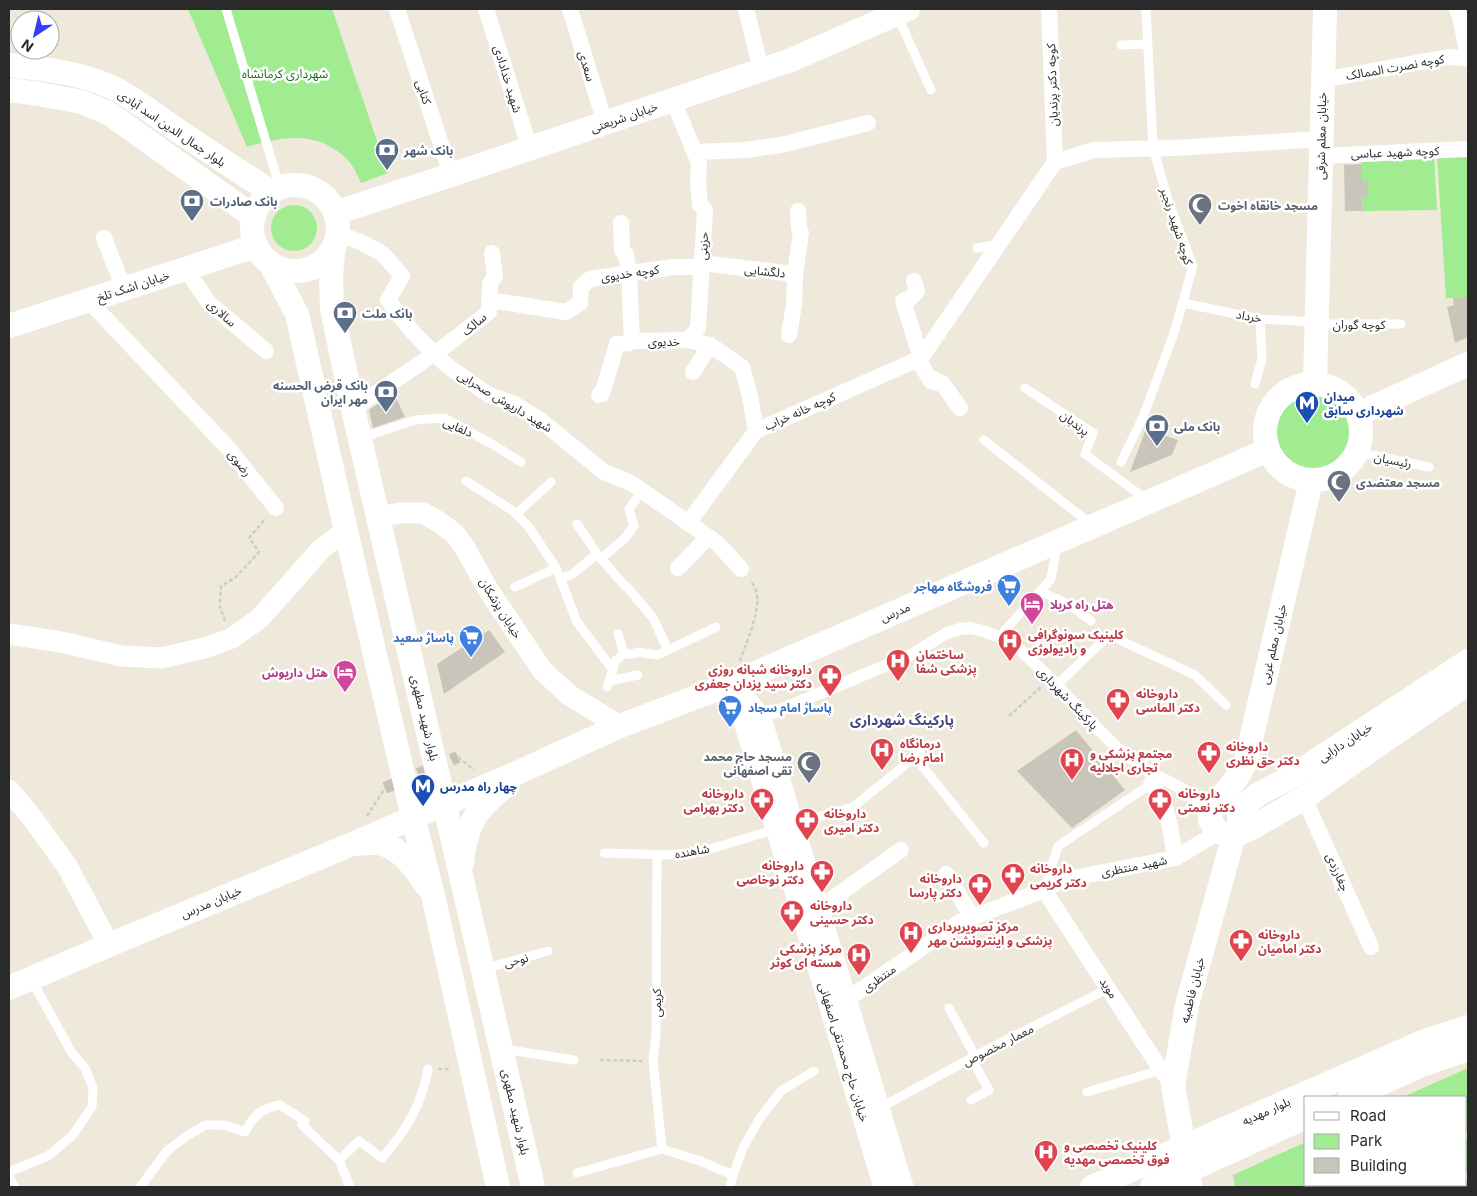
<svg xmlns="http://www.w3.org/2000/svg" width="1477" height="1196" font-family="Inter,'Noto Sans Arabic',sans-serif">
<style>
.green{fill:#a1eb91}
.building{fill:#c9c5ba}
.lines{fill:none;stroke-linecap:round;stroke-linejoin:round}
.pedestrian-tunnel{stroke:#c7c3b8;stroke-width:12;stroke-dasharray:12 6;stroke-linecap:butt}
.path{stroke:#ccc;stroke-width:2.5;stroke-dasharray:4 2.5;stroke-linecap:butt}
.service{stroke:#fff;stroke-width:9}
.pedestrian{stroke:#fff;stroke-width:12}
.minor{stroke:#fff;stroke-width:16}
.tertiary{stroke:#fff;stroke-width:21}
.secondary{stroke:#fff;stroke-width:24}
.labels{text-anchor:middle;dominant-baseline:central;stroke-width:5;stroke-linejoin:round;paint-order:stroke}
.street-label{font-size:12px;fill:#2a2a2a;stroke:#fff}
.park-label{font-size:12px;fill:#167012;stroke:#fff}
.service-label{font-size:12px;font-weight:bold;fill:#4e5e75;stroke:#fff;text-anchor:start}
.worship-label{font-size:12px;font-weight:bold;fill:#5b616d;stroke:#fff;text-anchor:start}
.transit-label{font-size:12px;font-weight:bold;fill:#164399;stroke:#fff;text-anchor:start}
.shop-label{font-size:12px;font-weight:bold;fill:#366cbe;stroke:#fff;text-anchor:end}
.hotel-label{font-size:12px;font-weight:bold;fill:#b23c85;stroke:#fff;text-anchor:start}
.health-label{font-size:12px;font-weight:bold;fill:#be3a42;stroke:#fff;text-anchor:start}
.neighbourhood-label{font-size:14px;font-weight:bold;fill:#454680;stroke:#fff}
</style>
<rect width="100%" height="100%" fill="#eee9db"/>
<g class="green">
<path d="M 188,9 L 332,9 L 388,173 L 361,183 C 358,177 355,170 352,165 C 323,130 286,135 247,147 Z"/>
<polygon points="1468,155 1468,298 1446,298 1437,156"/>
<polygon points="1434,156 1437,210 1363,211 1362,197 1368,196 1368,181 1362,181 1361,159"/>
<circle cx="294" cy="228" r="23"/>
<circle cx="1312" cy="432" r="43"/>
<polygon points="1468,1068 1468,1187 1235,1187 1233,1175 1306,1142 1306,1185 1466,1185 1466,1097 1403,1097"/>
</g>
<g class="building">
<polygon points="1362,164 1362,181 1368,180 1368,197 1362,197 1363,211 1345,211 1344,165"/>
<polygon points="1453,298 1468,298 1468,337 1455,343 1447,307 1454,305"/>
<polygon points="394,393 405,417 373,428 369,410"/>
<polygon points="1146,429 1178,440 1172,455 1130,472"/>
<polygon points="489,630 505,652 444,694 437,664"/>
<polygon points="1076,730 1125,790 1072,828 1017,771"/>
</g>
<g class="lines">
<polyline class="pedestrian-tunnel" points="385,788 458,757"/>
<g class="path">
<polyline points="225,621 220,607 221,586 236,577 259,552 249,538 266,518"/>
<path d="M 740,661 C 746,642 762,610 756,591 C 755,587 752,583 750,580"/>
<polyline points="1009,716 1042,686"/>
<polyline points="458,757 474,770"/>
<polyline points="367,816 385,788"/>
<polyline points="600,1060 642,1061"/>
<polyline points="438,1069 449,1069"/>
<polyline points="1233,1175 1254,1187"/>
</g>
<g class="service">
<polyline points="226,9 280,188"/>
<polyline points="897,15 931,90"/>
<polyline points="1121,45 1148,44"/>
<polyline points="977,248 999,244"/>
<polyline points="1183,303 1260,319 1316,322"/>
<polyline points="1316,324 1401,324"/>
<polyline points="1255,384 1262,359 1260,319"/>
<polyline points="1025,388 1093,433 1085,454 1147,500"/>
<polyline points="361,438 415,420 444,418 492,444 521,462"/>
<polyline points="984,440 1092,525"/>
<polyline points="1357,452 1429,467"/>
<polyline points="1121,462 1143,417 1174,333 1193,266 1168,200 1153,148 1146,9"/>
<polyline points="466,481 513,511 529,527 556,568 577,622 613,670 607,687"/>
<polyline points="516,514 551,482"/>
<polyline points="577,524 597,554 624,585 628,588 653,618 668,650"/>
<polyline points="601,559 625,538 634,526 629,509 642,491"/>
<polyline points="560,578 571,575 597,554"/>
<polyline points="515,587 556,568"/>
<polyline points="1040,591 1070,605 1091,621"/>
<polyline points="999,637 1051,579 1057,545"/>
<polyline points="624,654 633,654 637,652 658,655 716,627"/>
<polyline points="613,670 615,661 624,654 618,634"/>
<polyline points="609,681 638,675"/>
<polyline points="1057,685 1109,635 1195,675 1226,705"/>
<polyline points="915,757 984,843"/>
<polyline points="794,824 853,807 920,753"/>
<polyline points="604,853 669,855 703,851 777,829"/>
<polyline points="657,855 656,1036 653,1061 662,1149"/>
<polyline points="1044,890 1058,846 1151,784"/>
<polyline points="484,969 548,951"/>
<polyline points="949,1008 975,1056"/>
<polyline points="502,1049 574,1060"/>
<polyline points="971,1058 989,1090 971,1100"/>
<polyline points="1087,1092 1161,1070"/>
<polyline points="889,1103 975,1056 1109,988"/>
<polyline points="1466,1135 1468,1135"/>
<polyline points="339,1160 350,1187"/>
<polyline points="9,1172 48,1156 72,1136 92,1107 93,1088 85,1068 72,1053 31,979"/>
<polyline points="577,1173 662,1149 700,1161 733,1175"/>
<polyline points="9,1177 15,1187"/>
<polyline points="1466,1177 1468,1177"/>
<path d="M 140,1187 L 167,1151 L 188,1135 L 206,1125 L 224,1125 L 245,1132 C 253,1116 262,1108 280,1105 L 305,1121 L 302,1125 L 339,1160 L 359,1141 L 382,1158 C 406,1131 422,1104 428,1069"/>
<polyline points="730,1187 733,1175 744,1146 760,1118 781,1091 814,1071"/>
<polyline points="1388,1187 1390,1185"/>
<polyline points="1445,1187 1449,1185"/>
</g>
<polyline class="pedestrian" points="761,718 911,655 947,633 960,629 971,628 983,631 999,637 1015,645 1051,679 1095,726 1117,748 1148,771 1181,788 1211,812"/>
<g class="minor">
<polyline points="397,9 451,175"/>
<polyline points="486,9 530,149"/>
<polyline points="570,9 605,123"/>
<polyline points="746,9 761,70"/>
<polyline points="1049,9 1055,162"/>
<polyline points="1457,9 1461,20 1468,58"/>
<polyline points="1322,80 1448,57 1468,58"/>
<polyline points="673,100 699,163 698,184 700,205 705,210 698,328 688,340"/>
<polyline points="695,152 745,150 781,145 868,123"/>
<polyline points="1321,156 1468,149"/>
<polyline points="621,223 622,250 626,255 629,273 632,341 688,340 710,345 742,367 750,396 756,431"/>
<polyline points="337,234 361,242 383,254 402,276 388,300 412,331 434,354 449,367 489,395 514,404 539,419 604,472 631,483 717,543 741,569"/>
<polyline points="104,238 124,289"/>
<polyline points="186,269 209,303 266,351"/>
<polyline points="914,281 917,291 911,298 903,301 921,358 920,363 931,381 934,379 937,383 942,383 960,408"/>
<polyline points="489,300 566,312 580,303 581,287 590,279 673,267 702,267 709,264 795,274 801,233 799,228 798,211"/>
<polyline points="89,301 228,448 276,508"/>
<polyline points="789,335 794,305 795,274"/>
<polyline points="921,358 1055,162 1094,150 1174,148 1321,139"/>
<polyline points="693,372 710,345"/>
<polyline points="599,395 602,394 617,344 629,343 632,341"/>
<polyline points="353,409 444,347 489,312 490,284 495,276 492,253"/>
<polyline points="688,523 756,431 921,358"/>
<polyline points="678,568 708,537"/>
<polyline points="1151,784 1163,800 1170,826 1175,858"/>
<polyline points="1304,798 1371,947"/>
<polyline points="946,874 972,917"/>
<polyline points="1044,890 1161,1070 1173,1086"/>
<polyline points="819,908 901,850"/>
<polyline points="846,1000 960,922 1044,890 1063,880 1175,858 1219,832"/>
</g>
<g class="tertiary">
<polyline points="378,517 400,513 423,513 439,522 454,533 465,548 489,591 542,670 569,695 620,726"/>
<polyline points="9,634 61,642 122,656 162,658 208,647 232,638 260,618 322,548 346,531"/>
<polyline points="733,683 761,718 903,1187"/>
<polyline points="736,695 884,1187"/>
<polyline points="9,790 33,819 67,866 109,945"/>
<polyline points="1186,1155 1192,1187"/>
</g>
<g class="secondary">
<path d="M 9,65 C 42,69 78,72 109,86 C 130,95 148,110 167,123 C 202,147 236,170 272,192"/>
<polyline points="9,90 39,94 82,102 110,114 254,217"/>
<circle cx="295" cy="228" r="43"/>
<polyline points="335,213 451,175 791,60 908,9"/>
<polyline points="334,246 331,275 332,309 353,409 533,1187"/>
<polyline points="270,263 297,314 346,531 413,817 433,895 498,1187"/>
<polyline points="9,326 256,246"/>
<circle cx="1313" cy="432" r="48"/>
<polyline points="1315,384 1325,9"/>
<polyline points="1358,414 1468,364"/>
<polyline points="1311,481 1246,761 1238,776 1212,809 1210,814 1210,820 1214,827 1219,832 1228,835 1234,835 1248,830 1304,798 1349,765 1468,683"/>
<path d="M 1242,832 C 1241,828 1238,822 1239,817 C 1244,797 1271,788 1288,779 L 1468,661"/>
<path d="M 357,844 C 363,844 370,842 377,843 C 400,845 415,869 427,886"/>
<path d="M 462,863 C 463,847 468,827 477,814 C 485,802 498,792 508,783"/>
<polyline points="9,988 109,945 350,845 521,771 620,726 733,683 1268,450"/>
<polyline points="1350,1097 1422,1065 1468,1049"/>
<polyline points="1184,1147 1173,1086 1187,1005 1234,835"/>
<polyline points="1092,1187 1425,1041 1468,1027"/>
<polyline points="1152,1187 1306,1117"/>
</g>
</g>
<defs>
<symbol id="bank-pin" viewBox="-11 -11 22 30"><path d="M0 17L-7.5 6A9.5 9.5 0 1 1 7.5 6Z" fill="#5c6f8a" stroke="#fff"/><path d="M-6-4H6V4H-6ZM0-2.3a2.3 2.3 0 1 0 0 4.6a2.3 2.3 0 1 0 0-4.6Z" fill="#fff"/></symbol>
<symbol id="mosque-pin" viewBox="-11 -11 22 30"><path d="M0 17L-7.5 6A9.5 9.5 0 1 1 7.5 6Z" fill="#6b7280" stroke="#fff"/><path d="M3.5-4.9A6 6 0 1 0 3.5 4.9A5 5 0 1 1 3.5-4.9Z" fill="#fff"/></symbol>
<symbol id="metro-pin" viewBox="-11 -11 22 30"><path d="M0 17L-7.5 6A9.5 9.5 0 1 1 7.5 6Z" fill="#1a4fb4" stroke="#fff"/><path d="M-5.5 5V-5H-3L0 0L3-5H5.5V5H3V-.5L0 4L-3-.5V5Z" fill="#fff"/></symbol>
<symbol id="supermarket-pin" viewBox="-11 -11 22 30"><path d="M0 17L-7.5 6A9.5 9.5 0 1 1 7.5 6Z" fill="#3f7fe0" stroke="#fff"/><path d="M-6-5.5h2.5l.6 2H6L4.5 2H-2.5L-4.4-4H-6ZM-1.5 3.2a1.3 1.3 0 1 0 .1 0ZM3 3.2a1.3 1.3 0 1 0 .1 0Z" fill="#fff"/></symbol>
<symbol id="hotel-pin" viewBox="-11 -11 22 30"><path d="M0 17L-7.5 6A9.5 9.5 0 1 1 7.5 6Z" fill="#d1479c" stroke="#fff"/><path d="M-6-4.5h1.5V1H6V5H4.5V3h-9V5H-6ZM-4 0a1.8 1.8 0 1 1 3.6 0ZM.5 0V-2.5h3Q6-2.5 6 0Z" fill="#fff"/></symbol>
<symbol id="hospital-pin" viewBox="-11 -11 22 30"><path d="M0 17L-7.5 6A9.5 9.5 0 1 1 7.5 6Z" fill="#e0444e" stroke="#fff"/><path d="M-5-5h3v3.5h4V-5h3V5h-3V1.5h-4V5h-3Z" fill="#fff"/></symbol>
<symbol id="pharmacy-pin" viewBox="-11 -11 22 30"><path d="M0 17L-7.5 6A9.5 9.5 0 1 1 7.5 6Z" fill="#e0444e" stroke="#fff"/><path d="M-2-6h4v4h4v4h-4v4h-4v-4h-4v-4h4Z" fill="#fff"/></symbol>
</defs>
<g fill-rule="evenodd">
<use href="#bank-pin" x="373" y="136" width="28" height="38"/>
<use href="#bank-pin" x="178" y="187" width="28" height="38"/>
<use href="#mosque-pin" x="1186" y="191" width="28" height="38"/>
<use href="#bank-pin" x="331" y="299" width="28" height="38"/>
<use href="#bank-pin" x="372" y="378" width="28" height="38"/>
<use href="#metro-pin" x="1293" y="389" width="28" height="38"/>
<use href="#bank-pin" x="1143" y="412" width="28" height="38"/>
<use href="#mosque-pin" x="1325" y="468" width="28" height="38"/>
<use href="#supermarket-pin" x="995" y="572" width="28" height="38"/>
<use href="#hotel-pin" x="1018" y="590" width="28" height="38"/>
<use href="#supermarket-pin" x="457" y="623" width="28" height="38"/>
<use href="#hospital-pin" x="996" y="627" width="28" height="38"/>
<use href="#hospital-pin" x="884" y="647" width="28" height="38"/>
<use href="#hotel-pin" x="331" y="658" width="28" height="38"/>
<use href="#pharmacy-pin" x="816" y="662" width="28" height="38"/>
<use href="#pharmacy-pin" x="1104" y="686" width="28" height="38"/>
<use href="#supermarket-pin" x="716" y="693" width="28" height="38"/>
<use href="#hospital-pin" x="868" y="736" width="28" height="38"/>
<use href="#pharmacy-pin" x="1195" y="739" width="28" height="38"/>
<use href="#hospital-pin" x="1058" y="746" width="28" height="38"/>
<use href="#mosque-pin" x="795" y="749" width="28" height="38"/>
<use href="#metro-pin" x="409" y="772" width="28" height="38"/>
<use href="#pharmacy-pin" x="748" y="786" width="28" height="38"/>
<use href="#pharmacy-pin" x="1146" y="786" width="28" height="38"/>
<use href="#pharmacy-pin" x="793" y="806" width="28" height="38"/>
<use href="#pharmacy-pin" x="808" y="858" width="28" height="38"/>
<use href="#pharmacy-pin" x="999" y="861" width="28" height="38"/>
<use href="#pharmacy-pin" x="966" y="871" width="28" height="38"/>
<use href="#pharmacy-pin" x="778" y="898" width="28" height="38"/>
<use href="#hospital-pin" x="897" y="919" width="28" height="38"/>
<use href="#pharmacy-pin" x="1227" y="927" width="28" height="38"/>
<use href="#hospital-pin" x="845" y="941" width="28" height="38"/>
<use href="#hospital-pin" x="1032" y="1138" width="28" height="38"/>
</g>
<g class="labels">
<g class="street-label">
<text transform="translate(587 66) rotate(73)">سعدی</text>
<text transform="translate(1395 67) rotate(-10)">کوچه نصرت الممالک</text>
<text transform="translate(508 79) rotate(73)">شهید خدادادی</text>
<text transform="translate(1052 85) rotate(-92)">کوچه دکتر پرندیان</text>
<text transform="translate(424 92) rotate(72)">کتابی</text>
<text transform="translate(624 117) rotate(-19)">خیابان شریعتی</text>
<text transform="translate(172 128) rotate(34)">بلوار جمال الدین اسد آبادی</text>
<text transform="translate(1321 136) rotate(-89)">خیابان معلم شرقی</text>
<text transform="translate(1395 152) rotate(-2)">کوچه شهید عباسی</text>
<text transform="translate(1177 226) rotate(72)">کوچه شهید رنجبر</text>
<text transform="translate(703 246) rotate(-87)">حزینی</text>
<text transform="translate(765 271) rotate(6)">دلگشایی</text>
<text transform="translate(630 273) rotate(-8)">کوچه خدیوی</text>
<text transform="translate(133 286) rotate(-18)">خیابان اشک تلخ</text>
<text transform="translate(222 313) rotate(42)">سالاری</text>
<text transform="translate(1249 316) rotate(10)">خرداد</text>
<text transform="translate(474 324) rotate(-40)">سالک</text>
<text x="1359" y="324">کوچه گوران</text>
<text x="664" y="341">خدیوی</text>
<text transform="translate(505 401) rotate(31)">شهید داریوش صحرایی</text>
<text transform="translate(800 411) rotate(-24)">کوچه خانه خراب</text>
<text transform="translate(1075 423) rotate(37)">پرندبان</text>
<text transform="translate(458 427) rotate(24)">دلفایی</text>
<text transform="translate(1393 460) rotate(11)">رئیسیان</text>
<text transform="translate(240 463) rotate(51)">رضوی</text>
<text transform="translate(501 608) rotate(58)">خیابان پزشکان</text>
<text transform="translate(895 612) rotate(-23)">مدرس</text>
<text transform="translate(1273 644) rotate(-77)">خیابان معلم غربی</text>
<text transform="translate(1068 698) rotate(46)">پارکینگ شهرداری</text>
<text transform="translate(425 718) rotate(77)">بلوار شهید مطهری</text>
<text transform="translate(1345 742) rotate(-33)">خیابان دارایی</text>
<text transform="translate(692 851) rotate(-10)">شاهنده</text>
<text transform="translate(1134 866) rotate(-11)">شهید منتظری</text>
<text transform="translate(1338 872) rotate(66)">چغارزدی</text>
<text transform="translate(211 902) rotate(-23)">خیابان مدرس</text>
<text transform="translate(516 960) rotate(-15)">نوحی</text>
<text transform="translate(879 978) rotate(-35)">منتظری</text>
<text transform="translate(1109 988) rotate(57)">موید</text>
<text transform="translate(1192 990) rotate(-76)">خیابان فاطمیه</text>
<text transform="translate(656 1003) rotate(-90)">کریمی</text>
<text transform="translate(998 1045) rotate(-27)">معمار مخصوص</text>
<text transform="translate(844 1052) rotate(73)">خیابان حاج محمدتقی اصفهانی</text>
<text transform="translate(1266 1111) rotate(-24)">بلوار مهدیه</text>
<text transform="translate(516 1112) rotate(77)">بلوار شهید مطهری</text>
</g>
<g class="park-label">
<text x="285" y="73">شهرداری کرمانشاه</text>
</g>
<g class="service-label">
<text x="404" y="150">بانک شهر</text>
<text x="210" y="201">بانک صادرات</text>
<text x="362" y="313">بانک ملت</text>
<text x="368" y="385" text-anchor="end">بانک قرض الحسنه<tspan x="368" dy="14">مهر ایران</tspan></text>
<text x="1174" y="426">بانک ملی</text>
</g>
<g class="worship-label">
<text x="1218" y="205">مسجد خانقاه اخوت</text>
<text x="1356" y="482">مسجد معتضدی</text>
<text x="792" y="756" text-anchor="end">مسجد حاج محمد<tspan x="792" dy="14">تقی اصفهانی</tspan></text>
</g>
<g class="transit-label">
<text x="1324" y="396">میدان<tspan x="1324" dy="14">شهرداری سابق</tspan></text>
<text x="440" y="786">چهار راه مدرس</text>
</g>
<g class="shop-label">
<text x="992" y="586">فروشگاه مهاجر</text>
<text x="454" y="637">پاساژ سعید</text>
<text x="748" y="707" text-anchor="start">پاساژ امام سجاد</text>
</g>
<g class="hotel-label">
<text x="1050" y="604">هتل راه کربلا</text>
<text x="328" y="672" text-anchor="end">هتل داریوش</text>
</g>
<g class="health-label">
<text x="1028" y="634">کلینیک سونوگرافی<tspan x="1028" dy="14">و رادیولوژی</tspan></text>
<text x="916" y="654">ساختمان<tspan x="916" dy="14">پزشکی شفا</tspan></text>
<text x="812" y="669" text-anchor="end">داروخانه شبانه روزی<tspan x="812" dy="14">دکتر سید یزدان جعفری</tspan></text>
<text x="1136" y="693">داروخانه<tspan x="1136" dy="14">دکتر الماسی</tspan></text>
<text x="900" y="743">درمانگاه<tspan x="900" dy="14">امام رضا</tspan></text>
<text x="1226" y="746">داروخانه<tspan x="1226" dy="14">دکتر حق نظری</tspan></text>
<text x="1090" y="753">مجتمع پزشکی و<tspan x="1090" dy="14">تجاری اجلالیه</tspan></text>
<text x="744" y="793" text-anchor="end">داروخانه<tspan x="744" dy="14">دکتر بهرامی</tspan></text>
<text x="1178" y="793">داروخانه<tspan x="1178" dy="14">دکتر نعمتی</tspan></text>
<text x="824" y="813">داروخانه<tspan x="824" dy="14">دکتر امیری</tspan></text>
<text x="804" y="865" text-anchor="end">داروخانه<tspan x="804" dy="14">دکتر نوخاصی</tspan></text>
<text x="1030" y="868">داروخانه<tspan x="1030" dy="14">دکتر کریمی</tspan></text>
<text x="962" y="878" text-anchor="end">داروخانه<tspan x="962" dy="14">دکتر پارسا</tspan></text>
<text x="810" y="905">داروخانه<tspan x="810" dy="14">دکتر حسینی</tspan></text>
<text x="928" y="926">مرکز تصویربرداری<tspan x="928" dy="14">پزشکی و اینترونشن مهر</tspan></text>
<text x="1258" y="934">داروخانه<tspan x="1258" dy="14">دکتر امامیان</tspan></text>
<text x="842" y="948" text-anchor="end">مرکز پزشکی<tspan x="842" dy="14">هسته ای کوثر</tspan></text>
<text x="1064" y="1145">کلینیک تخصصی و<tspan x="1064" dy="14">فوق تخصصی مهدیه</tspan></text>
</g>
<g class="neighbourhood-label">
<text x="902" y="719">پارکینگ شهرداری</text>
</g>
</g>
<rect width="1477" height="1196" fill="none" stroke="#2a2a2a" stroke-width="20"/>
<rect x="1304" y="1096" width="162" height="90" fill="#ffffff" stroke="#aaaaaa"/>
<rect x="1314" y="1112" width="25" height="8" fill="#ffffff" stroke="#aaaaaa"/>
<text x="1350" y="1121" font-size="15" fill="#2a2a2a">Road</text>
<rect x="1314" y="1134" width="25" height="15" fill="#a1eb91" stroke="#aaaaaa"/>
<text x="1350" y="1146" font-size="15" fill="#2a2a2a">Park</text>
<rect x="1314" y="1158" width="25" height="15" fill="#c9c5ba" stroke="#aaaaaa"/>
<text x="1350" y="1171" font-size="15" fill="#2a2a2a">Building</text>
<g transform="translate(35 35) rotate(215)"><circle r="24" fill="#ffffff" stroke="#aaaaaa"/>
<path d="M0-4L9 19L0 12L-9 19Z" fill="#363cff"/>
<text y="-8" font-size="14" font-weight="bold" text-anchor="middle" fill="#2a2a2a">N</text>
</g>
</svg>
